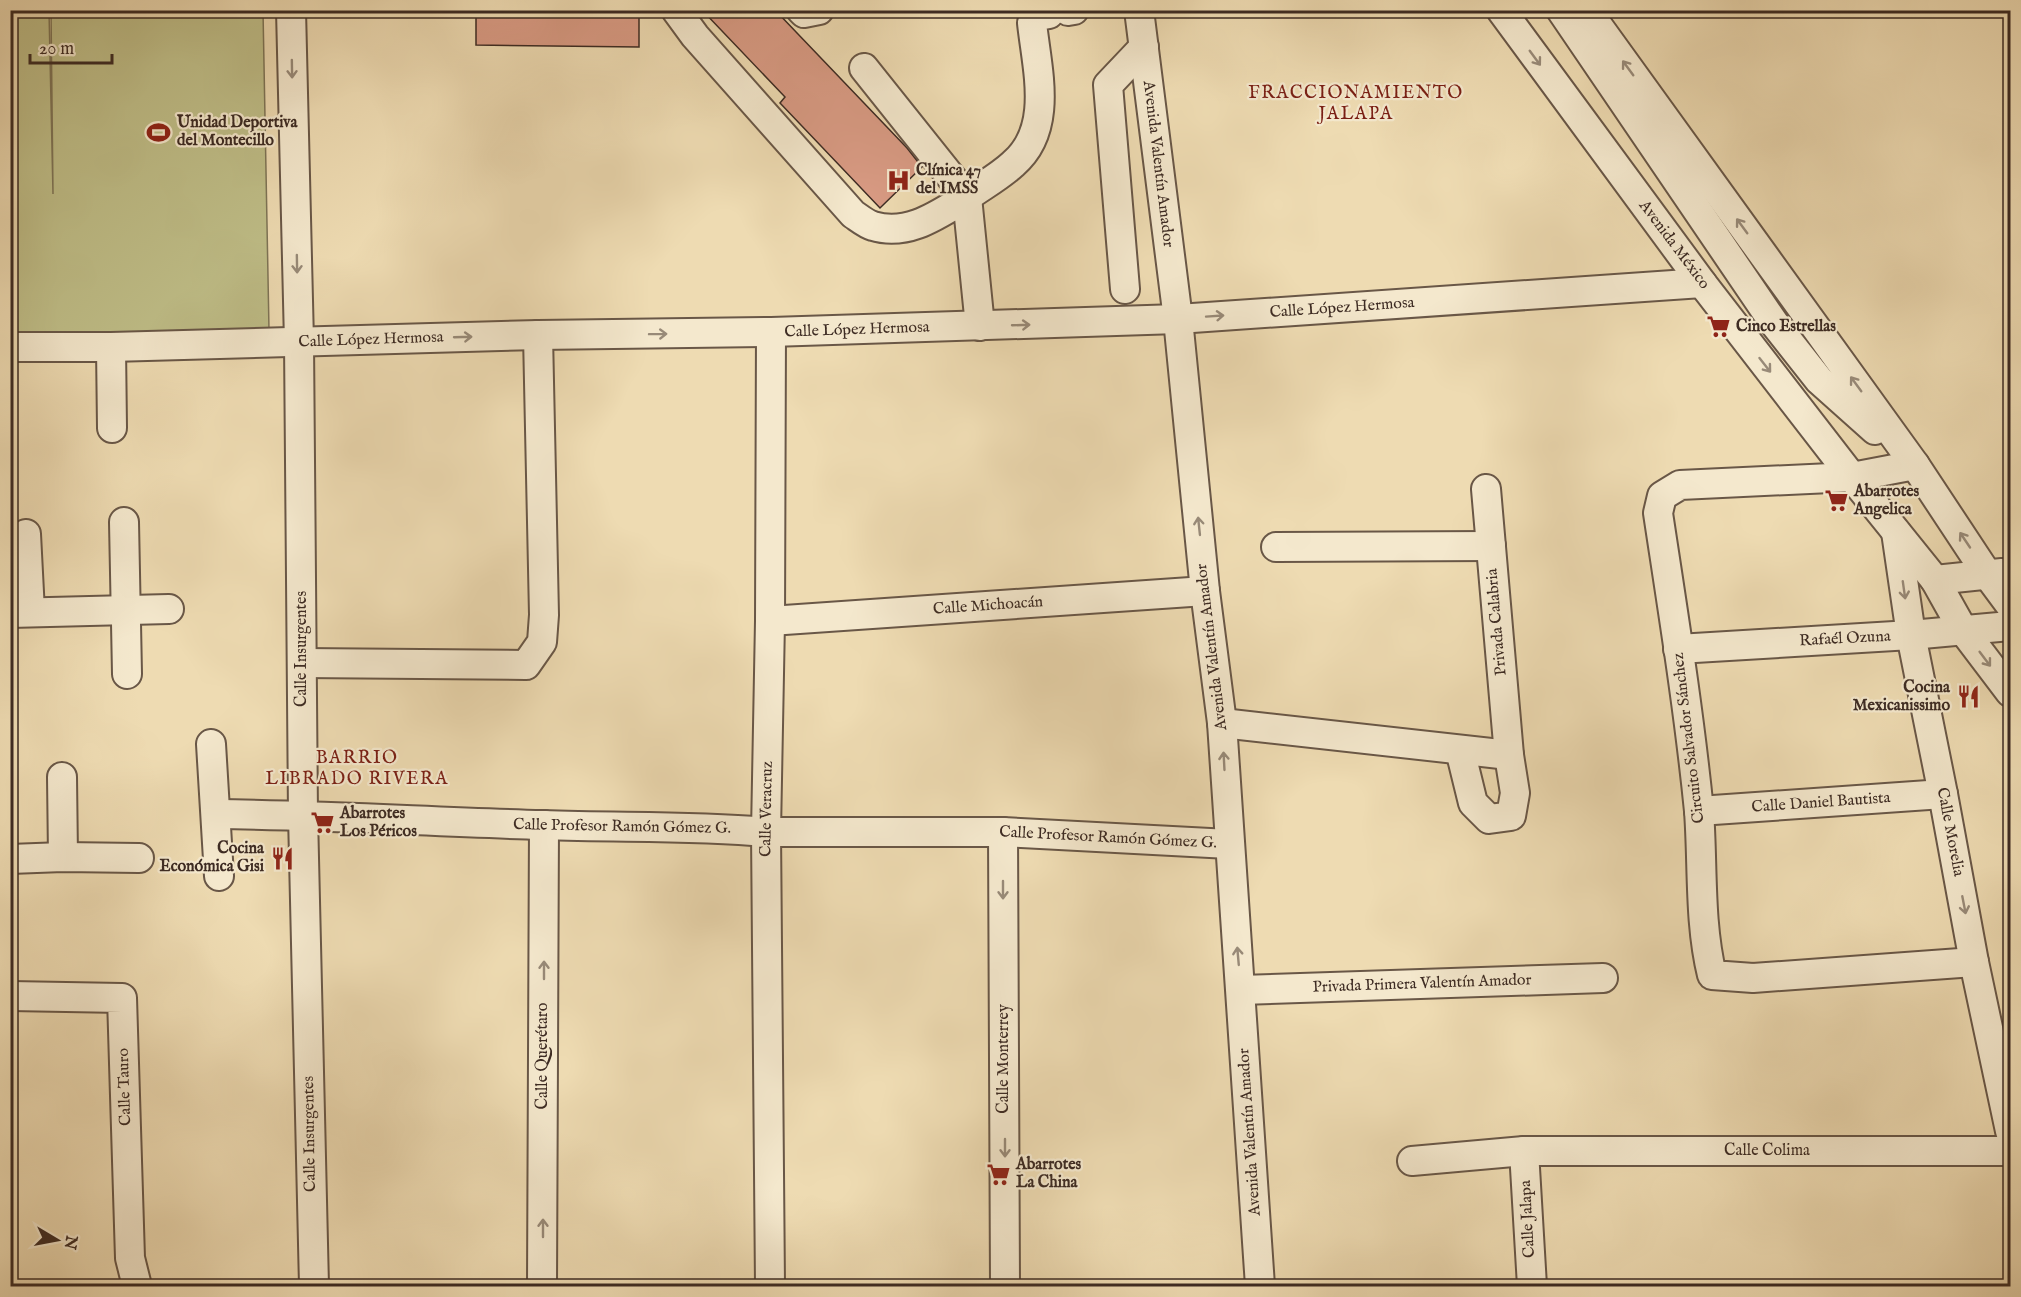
<svg xmlns="http://www.w3.org/2000/svg" width="2021" height="1297" font-family="'IM FELL English',serif">
<style>
.green{fill:#bfbe88;stroke:#7e7456;stroke-width:1.5}
.building{fill:#d89a83;stroke:#3d2b23;stroke-width:1.5}
.lines{fill:none;stroke-linecap:round;stroke-linejoin:round}
.minor-casing{stroke:#695747;stroke-width:32}
.minor{stroke:#f4e8cd;stroke-width:28}
.oneway{stroke:#988a78}
.labels{text-anchor:middle;dominant-baseline:central;stroke-width:4.5;stroke-linejoin:round;paint-order:stroke}
.poi-label{font-size:16px;font-weight:bold;fill:#3d2b23;stroke:#f4e8cd;text-anchor:start}
.street-label{font-size:16px;fill:#3d2b23;stroke:#f4e8cd}
.neighbourhood-label{font-size:18px;letter-spacing:1.5px;fill:#7a1f14;stroke:#f4e8cd}
</style>
<rect width="100%" height="100%" fill="#eedbb2"/>
<filter id="stains"><feTurbulence type="fractalNoise" baseFrequency=".00333" numOctaves="4"/><feColorMatrix values="0 0 0 0 .2 0 0 0 0 .09 0 0 0 0 .02 0 0 0 .5 -.17"/></filter>
<radialGradient id="worn" r=".72"><stop offset=".6" stop-color="#630" stop-opacity="0"/><stop offset="1" stop-color="#630" stop-opacity=".3"/></radialGradient>
<polygon class="green" points="10,11 49,11 53,194 51,11 263,11 269,330 11,337"/>
<g class="building">
<polygon points="476,10 639,10 639,47 476,45"/>
<polygon points="702,10 775,10 907,148 922,167 880,208 780,103 785,97"/>
</g>
<g class="lines">
<defs>
<g id="minor">
<polyline points="291,10 299,342 303,815 314,1286"/>
<path d="M 676,10 L 695,36 L 853,214 C 859,218 866,224 873,226 C 908,237 939,214 967,197 L 980,326"/>
<polyline points="801,10 804,13 819,10"/>
<polyline points="1139,10 1178,319 1205,591 1222,723 1260,1286"/>
<polyline points="1501,10 1702,283 1852,477 1935,580 1963,630 2010,692"/>
<polyline points="1561,10 1774,323 1819,380 1875,430"/>
<polyline points="1589,10 1596,23 1915,465 1987,574 2010,605"/>
<polyline points="1068,11 1074,10"/>
<path d="M 864,68 L 967,197 C 982,186 999,177 1013,164 C 1054,129 1037,70 1032,23 L 1038,16 L 1049,14"/>
<polyline points="1125,289 1108,85 1144,47"/>
<polyline points="10,347 111,347 538,335 771,332 1178,319 1702,283"/>
<polyline points="111,347 112,428"/>
<path d="M 1915,465 L 1852,477 L 1680,485 L 1662,496 L 1658,513 C 1673,612 1689,711 1699,811 C 1703,865 1699,922 1712,975 L 1753,978 L 1974,962"/>
<polyline points="124,522 127,674"/>
<polyline points="1896,532 1911,635 1943,794 1974,962 2010,1131"/>
<polyline points="26,534 30,612"/>
<polyline points="1276,547 1491,546"/>
<polyline points="1935,580 2002,573"/>
<polyline points="10,613 169,609"/>
<polyline points="770,621 1205,591"/>
<polyline points="1678,649 1911,635 2010,626"/>
<polyline points="302,663 526,665 542,642 544,615 538,335"/>
<polyline points="1222,723 1509,755"/>
<polyline points="211,744 219,876"/>
<polyline points="1460,750 1473,803 1489,819 1511,816 1515,793 1509,755 1486,489"/>
<polyline points="62,777 63,857"/>
<polyline points="1699,811 1943,794"/>
<path d="M 216,814 C 325,815 434,822 543,825 C 618,828 692,825 766,832 L 1003,832 L 1229,844"/>
<polyline points="1003,832 1005,1286"/>
<polyline points="10,859 63,857 139,858"/>
<polyline points="1241,990 1603,978"/>
<polyline points="10,996 122,998 130,1258 137,1286"/>
<polyline points="1524,1151 1532,1286"/>
<polyline points="1412,1161 1524,1151 2010,1151"/>
<polyline points="542,1286 544,825"/>
<polyline points="770,1286 766,832 770,621 771,332"/>
</g>
</defs>
<use href="#minor" class="minor-casing"/>
<use href="#minor" class="minor"/>
</g>
<defs><path id="oneway-shaft" d="M-6 0H5M1.5-3L5.5 0L1.5 3" fill="none" stroke-width="1.6" stroke-linecap="round" stroke-linejoin="round" transform="scale(1.5)"/></defs>
<g class="oneway">
<use href="#oneway-shaft" transform="translate(1535 58) rotate(54)"/>
<use href="#oneway-shaft" transform="translate(1628 68) rotate(-126)"/>
<use href="#oneway-shaft" transform="translate(292 69) rotate(89)"/>
<use href="#oneway-shaft" transform="translate(1742 226) rotate(-126)"/>
<use href="#oneway-shaft" transform="translate(297 264) rotate(89)"/>
<use href="#oneway-shaft" transform="translate(1215 316) rotate(-4)"/>
<use href="#oneway-shaft" transform="translate(1021 325) rotate(-2)"/>
<use href="#oneway-shaft" transform="translate(658 334) rotate(-1)"/>
<use href="#oneway-shaft" transform="translate(463 337) rotate(-2)"/>
<use href="#oneway-shaft" transform="translate(1765 365) rotate(52)"/>
<use href="#oneway-shaft" transform="translate(1856 384) rotate(-126)"/>
<use href="#oneway-shaft" transform="translate(1199 526) rotate(-96)"/>
<use href="#oneway-shaft" transform="translate(1965 540) rotate(-124)"/>
<use href="#oneway-shaft" transform="translate(1904 590) rotate(82)"/>
<use href="#oneway-shaft" transform="translate(1985 659) rotate(53)"/>
<use href="#oneway-shaft" transform="translate(1224 761) rotate(-93)"/>
<use href="#oneway-shaft" transform="translate(1003 890) rotate(90)"/>
<use href="#oneway-shaft" transform="translate(1964 905) rotate(79)"/>
<use href="#oneway-shaft" transform="translate(1238 956) rotate(-95)"/>
<use href="#oneway-shaft" transform="translate(544 970) rotate(-90)"/>
<use href="#oneway-shaft" transform="translate(1005 1148) rotate(90)"/>
<use href="#oneway-shaft" transform="translate(543 1228) rotate(-90)"/>
</g>
<defs>
<symbol id="stadium-bare" viewBox="-9 -9 18 18"><path d="M0-5a6.5 5 0 1 0 0 10a6.5 5 0 1 0 0-10ZM-3.5-1.8h7v3.6h-7Z" fill="#8f2418" stroke="#f4e8cd" stroke-width="2.5" paint-order="stroke"/></symbol>
<symbol id="hospital-bare" viewBox="-9 -9 18 18"><path d="M-5-5h3v3.5h4V-5h3V5h-3V1.5h-4V5h-3Z" fill="#8f2418" stroke="#f4e8cd" stroke-width="2.5" paint-order="stroke"/></symbol>
<symbol id="supermarket-bare" viewBox="-9 -9 18 18"><path d="M-6-5.5h2.5l.6 2H6L4.5 2H-2.5L-4.4-4H-6ZM-1.5 3.2a1.3 1.3 0 1 0 .1 0ZM3 3.2a1.3 1.3 0 1 0 .1 0Z" fill="#8f2418" stroke="#f4e8cd" stroke-width="2.5" paint-order="stroke"/></symbol>
<symbol id="restaurant-bare" viewBox="-9 -9 18 18"><path d="M-5-6h1v4h1v-4h1v4h1v-4h1v5L-1.5 .5V6h-2V.5L-5-1ZM5-6V6H3V1.5H1.5Q1.5-4 5-6Z" fill="#8f2418" stroke="#f4e8cd" stroke-width="2.5" paint-order="stroke"/></symbol>
</defs>
<g fill-rule="evenodd">
<use href="#stadium-bare" x="142" y="116" width="33" height="33"/>
<use href="#hospital-bare" x="882" y="164" width="33" height="33"/>
<use href="#supermarket-bare" x="1702" y="310" width="33" height="33"/>
<use href="#supermarket-bare" x="1820" y="484" width="33" height="33"/>
<use href="#restaurant-bare" x="1952" y="680" width="33" height="33"/>
<use href="#supermarket-bare" x="306" y="806" width="33" height="33"/>
<use href="#restaurant-bare" x="266" y="842" width="33" height="33"/>
<use href="#supermarket-bare" x="982" y="1158" width="33" height="33"/>
</g>
<g class="labels">
<g class="poi-label">
<text x="177" y="123">Unidad Deportiva<tspan x="177" dy="18">del Montecillo</tspan></text>
<text x="916" y="171">Clínica 47<tspan x="916" dy="18">del IMSS</tspan></text>
<text x="1736" y="327">Cinco Estrellas</text>
<text x="1854" y="492">Abarrotes<tspan x="1854" dy="18">Angelica</tspan></text>
<text x="1950" y="688" text-anchor="end">Cocina<tspan x="1950" dy="18">Mexicanissimo</tspan></text>
<text x="340" y="814">Abarrotes<tspan x="340" dy="18">Los Péricos</tspan></text>
<text x="264" y="849" text-anchor="end">Cocina<tspan x="264" dy="18">Económica Gisi</tspan></text>
<text x="1016" y="1165">Abarrotes<tspan x="1016" dy="18">La China</tspan></text>
</g>
<g class="street-label">
<text transform="translate(1158 164) rotate(83)">Avenida Valentín Amador</text>
<text transform="translate(1674 245) rotate(53)">Avenida México</text>
<text transform="translate(1342 308) rotate(-4)">Calle López Hermosa</text>
<text transform="translate(857 330) rotate(-2)">Calle López Hermosa</text>
<text transform="translate(371 340) rotate(-2)">Calle López Hermosa</text>
<text transform="translate(988 606) rotate(-4)">Calle Michoacán</text>
<text transform="translate(1497 622) rotate(-95)">Privada Calabria</text>
<text transform="translate(1845 639) rotate(-3)">Rafaél Ozuna</text>
<text transform="translate(1212 647) rotate(-97)">Avenida Valentín Amador</text>
<text transform="translate(302 649) rotate(-90)">Calle Insurgentes</text>
<text transform="translate(1689 738) rotate(-97)">Circuito Salvador Sánchez</text>
<text transform="translate(1821 803) rotate(-4)">Calle Daniel Bautista</text>
<text transform="translate(767 809) rotate(-89)">Calle Veracruz</text>
<text transform="translate(622 827) rotate(1)">Calle Profesor Ramón Gómez G.</text>
<text transform="translate(1950 832) rotate(79)">Calle Morelia</text>
<text transform="translate(1108 838) rotate(3)">Calle Profesor Ramón Gómez G.</text>
<text transform="translate(1422 984) rotate(-2)">Privada Primera Valentín Amador</text>
<text transform="translate(543 1056) rotate(-90)">Calle Querétaro</text>
<text transform="translate(1004 1059) rotate(-90)">Calle Monterrey</text>
<text transform="translate(125 1087) rotate(-92)">Calle Tauro</text>
<text transform="translate(1250 1132) rotate(-94)">Avenida Valentín Amador</text>
<text transform="translate(310 1134) rotate(-91)">Calle Insurgentes</text>
<text x="1767" y="1151">Calle Colima</text>
<text transform="translate(1528 1219) rotate(-93)">Calle Jalapa</text>
</g>
<g class="neighbourhood-label">
<text x="1356" y="93">FRACCIONAMIENTO<tspan x="1356" dy="21">JALAPA</tspan></text>
<text x="357" y="758">BARRIO<tspan x="357" dy="21">LIBRADO RIVERA</tspan></text>
</g>
</g>
<rect width="2021" height="1297" fill="none" stroke="#eedbb2" stroke-width="36"/>
<rect x="12" y="12" width="1997" height="1273" fill="none" stroke="#3d2b23" stroke-width="3"/>
<rect x="18" y="18" width="1985" height="1261" fill="none" stroke="#3d2b23" stroke-width="1.5"/>
<g transform="translate(57 1240) rotate(100)" stroke="#f4e8cd" stroke-width="4.5" paint-order="stroke">
<path d="M0-4.5L10 22L0 15L-10 22Z" fill="#3d2b23"/>
<text y="-9" font-size="16" font-weight="bold" text-anchor="middle" fill="#3d2b23">N</text>
</g>
<path d="M30 54v9h82v-9" fill="none" stroke="#3d2b23" stroke-width="3"/>
<text x="39" y="54" font-size="18" fill="#3d2b23" stroke="#f4e8cd" stroke-width="4.5" paint-order="stroke">20 m</text>
<rect width="100%" height="100%" filter="url(#stains)"/>
<rect width="100%" height="100%" fill="url(#worn)"/>
</svg>
